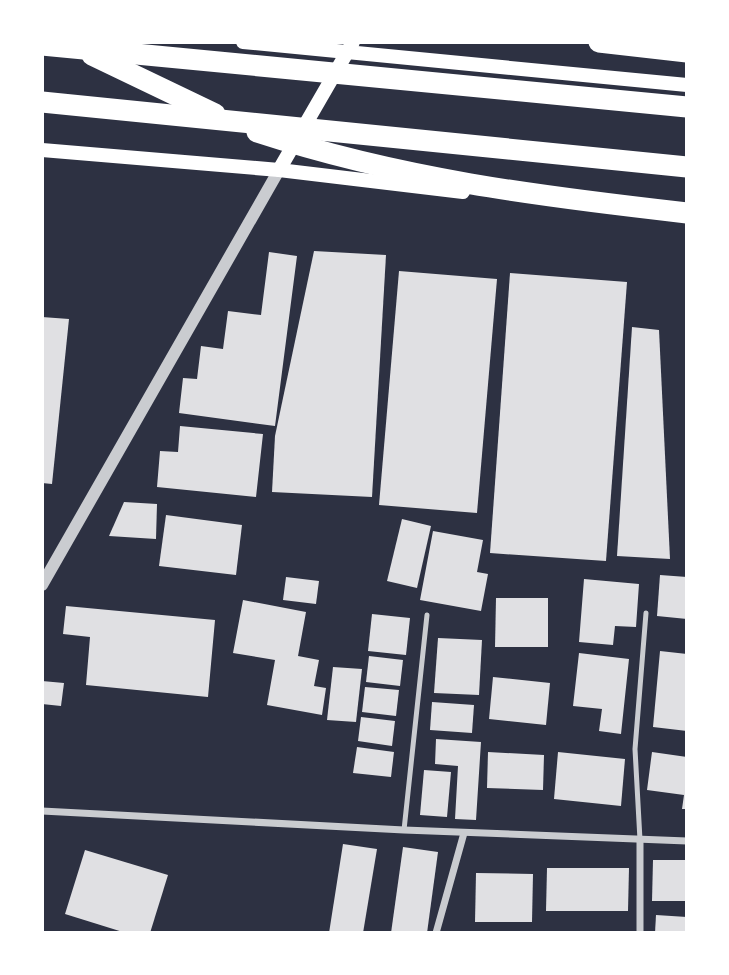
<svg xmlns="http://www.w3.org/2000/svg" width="729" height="975" font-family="'PT Serif',serif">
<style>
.building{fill:#e0e0e3}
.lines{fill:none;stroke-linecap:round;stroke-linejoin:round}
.service{stroke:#caccd0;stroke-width:5}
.minor{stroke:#caccd0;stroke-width:7}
.tertiary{stroke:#caccd0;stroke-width:12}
.secondary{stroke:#fff;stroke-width:14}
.motorway{stroke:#fff;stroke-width:21}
</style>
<rect width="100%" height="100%" fill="#2d3142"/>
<g class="building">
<polygon points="314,251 386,255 372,497 272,492 275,436"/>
<polygon points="269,252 297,256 275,426 179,413 183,378 197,379 201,346 223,349 228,311 261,315"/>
<polygon points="399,271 497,279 477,513 379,505"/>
<polygon points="510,273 627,282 606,561 490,553"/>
<polygon points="42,317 69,319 52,484 42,483"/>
<polygon points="632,327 659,330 670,559 617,556"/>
<polygon points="180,426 263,434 256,497 157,487 160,451 178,452"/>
<polygon points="124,502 157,504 156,539 109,536"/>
<polygon points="166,515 242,525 236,575 159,566"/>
<polygon points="402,519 431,526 417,588 387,581"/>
<polygon points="433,531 483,540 477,572 488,574 481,611 420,600"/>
<polygon points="660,575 687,577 687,619 657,616"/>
<polygon points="286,577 319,581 316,604 283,600"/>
<polygon points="584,579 639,584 636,627 615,626 613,645 579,642"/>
<polygon points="496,598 548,598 548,647 495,647"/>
<polygon points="243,600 306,612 298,656 319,660 314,686 326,688 322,715 267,705 275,660 233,653"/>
<polygon points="66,606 215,620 208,697 86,685 90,637 63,634"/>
<polygon points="372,614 410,618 406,655 368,651"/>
<polygon points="438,638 482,640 479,695 434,693"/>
<polygon points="660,651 687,654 687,731 653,727"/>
<polygon points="579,653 629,659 621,734 599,731 602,709 573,706"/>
<polygon points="369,656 403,660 400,686 366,682"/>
<polygon points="333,667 362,669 356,722 327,720"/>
<polygon points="493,677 550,683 546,725 489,719"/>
<polygon points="42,681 64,683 61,706 42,704"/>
<polygon points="365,687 399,690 396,716 362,712"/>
<polygon points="432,702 474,705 472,733 430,730"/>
<polygon points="361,717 395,721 392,746 358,741"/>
<polygon points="436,739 481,742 476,820 455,819 458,766 435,764"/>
<polygon points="357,747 394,752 391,777 353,773"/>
<polygon points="488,752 544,755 543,790 487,788"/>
<polygon points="558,752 625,759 621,806 554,799"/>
<polygon points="652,752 687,757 687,809 682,809 684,795 647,790"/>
<polygon points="424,770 451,772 447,817 420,815"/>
<polygon points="343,844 377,849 363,933 329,933"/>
<polygon points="403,847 438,852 427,933 391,933"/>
<polygon points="85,850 168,875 150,933 126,933 65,914"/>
<polygon points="653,860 687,860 687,901 652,901"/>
<polygon points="547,868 629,868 628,911 546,911"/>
<polygon points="476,873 533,874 532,922 475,922"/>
<polygon points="656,915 687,917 687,933 655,933"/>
</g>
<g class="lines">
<g class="service">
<polyline points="404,830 427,615"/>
<polyline points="640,840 635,749 646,613"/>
</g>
<g class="minor">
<polyline points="42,811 404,830 687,841"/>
<polyline points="640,841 640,933"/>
<polyline points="436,933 464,833"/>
</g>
<polyline class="tertiary" points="42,585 279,170"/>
<g class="secondary">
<polyline points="243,42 687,85"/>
<polyline points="42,150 279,170 463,192"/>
<polyline points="279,170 353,42"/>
</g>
<g class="motorway">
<polyline points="599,42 687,52"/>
<polyline points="42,45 687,107"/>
<polyline points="92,55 215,114"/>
<polyline points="42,102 687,167"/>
<path d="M 257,132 C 401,179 537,196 687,213"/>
</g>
</g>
<rect width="729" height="975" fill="none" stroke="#ffffff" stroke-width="88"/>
</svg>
